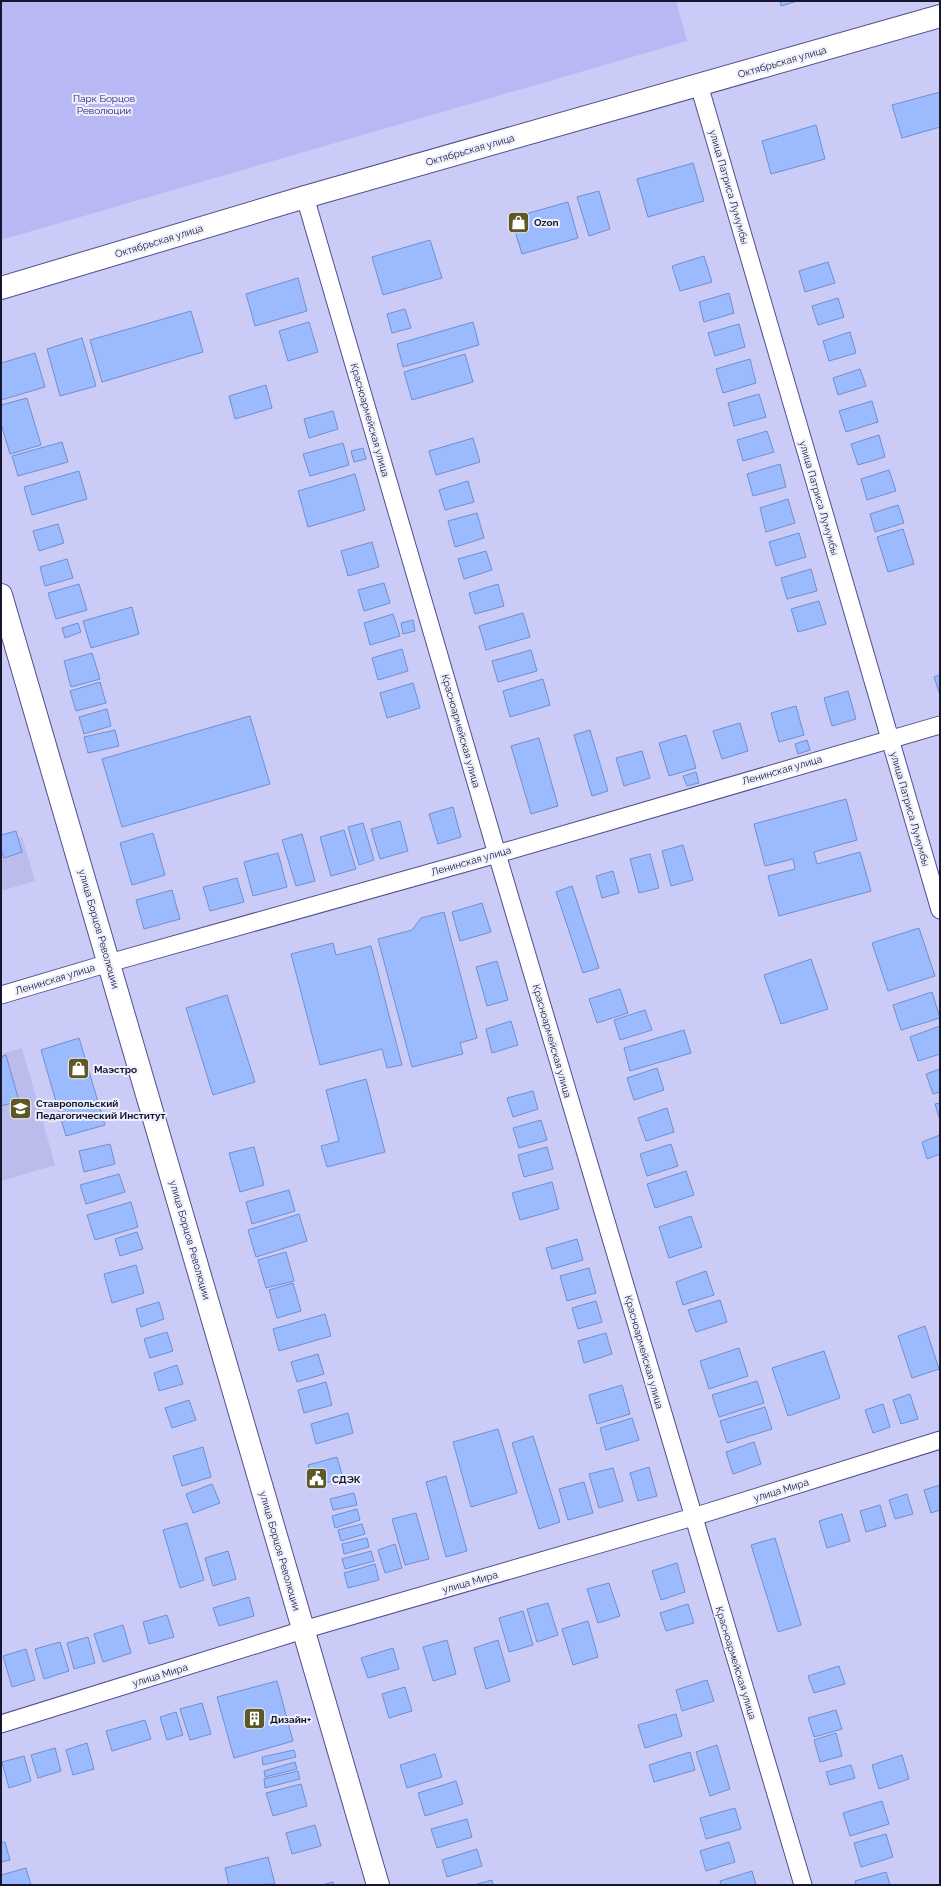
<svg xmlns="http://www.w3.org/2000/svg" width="941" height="1886" font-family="Raleway,sans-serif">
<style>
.built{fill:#bbbceb}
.green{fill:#b8b8f5}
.building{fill:#9bbbfe;stroke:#708fcf}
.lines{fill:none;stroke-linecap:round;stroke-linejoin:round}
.street-casing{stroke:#524e8e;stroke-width:19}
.secondary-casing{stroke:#524e8e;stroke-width:24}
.street{stroke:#fff;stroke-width:17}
.secondary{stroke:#fff;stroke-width:22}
.labels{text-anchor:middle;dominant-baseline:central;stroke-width:4;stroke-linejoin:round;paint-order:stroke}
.street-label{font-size:10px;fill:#171630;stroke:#eeeffe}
.park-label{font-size:10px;fill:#29176c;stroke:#eeeffe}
.poi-label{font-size:10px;font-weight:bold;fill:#171630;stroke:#eeeffe;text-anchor:start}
</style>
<rect width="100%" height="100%" fill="#cacbf7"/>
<g class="built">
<polygon points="22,837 35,881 1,891 1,844"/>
<polygon points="22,1048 55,1165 1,1181 1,1054"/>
</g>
<polygon class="green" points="1,1 676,1 687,41 1,240"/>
<g class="building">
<polygon points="780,1 797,1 781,6"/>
<polygon points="940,92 940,127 902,138 892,105"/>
<polygon points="816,125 825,159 771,174 762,141"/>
<polygon points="693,163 704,201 648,217 637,179"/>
<polygon points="599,191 610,229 589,236 577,197"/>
<polygon points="568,202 578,238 522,254 511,218"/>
<polygon points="430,240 442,278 383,295 372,257"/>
<polygon points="704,256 712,282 680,291 672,266"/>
<polygon points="828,262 835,283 805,292 799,271"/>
<polygon points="298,278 307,311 255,326 246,294"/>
<polygon points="729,293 734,313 704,322 699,302"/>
<polygon points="838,298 844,317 818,325 812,306"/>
<polygon points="405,309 411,328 392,333 387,314"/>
<polygon points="191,311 203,352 102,382 90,340"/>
<polygon points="309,322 318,352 288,361 279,331"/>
<polygon points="473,322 479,345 403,367 397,344"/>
<polygon points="739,324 745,347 715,356 708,333"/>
<polygon points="850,332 856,353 829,361 823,341"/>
<polygon points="82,338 96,386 60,396 47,349"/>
<polygon points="35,353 45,387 1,400 1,363"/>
<polygon points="465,354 473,382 412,400 404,372"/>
<polygon points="750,359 756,383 723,393 716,369"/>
<polygon points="860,369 866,386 838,395 833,378"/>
<polygon points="266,385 272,408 235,419 229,396"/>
<polygon points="759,394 766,417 734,426 728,403"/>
<polygon points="27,398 41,445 10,454 1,424 1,405"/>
<polygon points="872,401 878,422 846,432 839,411"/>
<polygon points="333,411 338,429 309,438 304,419"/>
<polygon points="767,431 774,452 743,461 737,440"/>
<polygon points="879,435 885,457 858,465 851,444"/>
<polygon points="473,438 480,462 436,475 429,451"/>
<polygon points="62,442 68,462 18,476 12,456"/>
<polygon points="343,443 349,465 310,476 303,454"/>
<polygon points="363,448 366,459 354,462 351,451"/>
<polygon points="780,464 786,487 753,496 747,474"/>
<polygon points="889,470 896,491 867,500 861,479"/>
<polygon points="79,471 87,499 32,515 24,487"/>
<polygon points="355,474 365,510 308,527 298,491"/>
<polygon points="468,481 474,502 445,510 439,490"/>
<polygon points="788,499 795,523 766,532 760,508"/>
<polygon points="898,505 904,523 875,532 870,514"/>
<polygon points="477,513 484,538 455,547 448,521"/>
<polygon points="58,524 64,543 39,551 33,531"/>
<polygon points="903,529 914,564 888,572 877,537"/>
<polygon points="799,533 806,557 776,566 769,542"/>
<polygon points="372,542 379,567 348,576 341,551"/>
<polygon points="486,551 492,570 464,579 458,559"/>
<polygon points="67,559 73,578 45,586 40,567"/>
<polygon points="811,569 817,591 787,599 781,578"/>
<polygon points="384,583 390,603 364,611 358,590"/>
<polygon points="79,584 87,610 56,619 48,593"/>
<polygon points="498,584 504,606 475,614 469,593"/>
<polygon points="819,601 826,624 798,632 791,609"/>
<polygon points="132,607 139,634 91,648 83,621"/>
<polygon points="523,613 530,637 486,650 479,626"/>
<polygon points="393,614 400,636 370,645 364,623"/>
<polygon points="413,620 415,631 403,634 401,623"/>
<polygon points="78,623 81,632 65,638 62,628"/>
<polygon points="402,649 408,671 378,680 372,658"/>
<polygon points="531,650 537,671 498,682 492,661"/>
<polygon points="92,653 100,679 71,687 64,661"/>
<polygon points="940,675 940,695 934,677"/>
<polygon points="543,679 550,705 510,717 503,691"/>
<polygon points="100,682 106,703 76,711 70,691"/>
<polygon points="413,683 420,708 387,718 380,693"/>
<polygon points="848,691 856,719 832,726 824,698"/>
<polygon points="796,706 804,735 779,742 771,713"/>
<polygon points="107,709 111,726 84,734 79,717"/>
<polygon points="250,716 270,784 122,827 102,759"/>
<polygon points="740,723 748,751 722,759 713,731"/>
<polygon points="115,730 119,746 88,753 84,737"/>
<polygon points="590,730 608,791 592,796 574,735"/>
<polygon points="686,735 696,768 669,776 659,743"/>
<polygon points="539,738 558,806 531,814 511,746"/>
<polygon points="807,740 810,750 798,754 795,744"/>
<polygon points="642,751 650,778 624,786 616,758"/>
<polygon points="696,772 699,783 687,786 683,776"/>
<polygon points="846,799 857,840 814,852 817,864 860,852 871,891 779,916 768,876 795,869 793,859 765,866 754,824"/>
<polygon points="453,807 461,837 438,844 429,814"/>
<polygon points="400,821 408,851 380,859 371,829"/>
<polygon points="363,823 374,860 359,865 348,827"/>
<polygon points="344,830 356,869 331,876 320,837"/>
<polygon points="16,831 22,852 4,858 1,850 1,835"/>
<polygon points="153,833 165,875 132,885 120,843"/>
<polygon points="302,834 315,881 296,886 282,840"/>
<polygon points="683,845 693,880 671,886 662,851"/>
<polygon points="278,853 287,887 253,896 244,862"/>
<polygon points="650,854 659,888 639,893 630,859"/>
<polygon points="613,871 619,893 602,898 596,876"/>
<polygon points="237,878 244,902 210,911 203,887"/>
<polygon points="572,886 599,968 583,973 556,892"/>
<polygon points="172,890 180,919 144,929 136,900"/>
<polygon points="482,903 491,932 460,941 452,912"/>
<polygon points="444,912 477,1038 460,1043 463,1054 412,1067 378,939 412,930 421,918"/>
<polygon points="919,928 935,976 888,991 872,943"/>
<polygon points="333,943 336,955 371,946 402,1065 387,1068 382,1049 320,1065 291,954"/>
<polygon points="811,959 828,1009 781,1024 764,975"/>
<polygon points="497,961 508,1000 487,1006 476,967"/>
<polygon points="620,989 628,1013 597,1023 589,999"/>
<polygon points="932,992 940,1018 901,1030 893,1005"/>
<polygon points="227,995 255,1082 213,1095 186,1008"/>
<polygon points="645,1010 652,1030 620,1040 614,1020"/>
<polygon points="511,1021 518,1045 492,1053 486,1029"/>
<polygon points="940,1026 940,1054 918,1061 910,1037"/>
<polygon points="684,1030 691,1053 630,1071 624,1048"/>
<polygon points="79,1038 105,1125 66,1136 41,1050"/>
<polygon points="6,1055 19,1101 1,1106 1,1057"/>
<polygon points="657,1068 664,1090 634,1100 627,1078"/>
<polygon points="940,1069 940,1092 933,1094 926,1074"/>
<polygon points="366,1079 385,1152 327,1167 321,1146 339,1141 326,1090"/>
<polygon points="533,1091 538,1109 513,1117 507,1098"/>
<polygon points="940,1103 940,1120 935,1104"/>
<polygon points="667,1108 674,1132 646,1141 638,1118"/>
<polygon points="541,1120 547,1140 519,1148 513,1128"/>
<polygon points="940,1135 940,1154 927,1159 922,1142"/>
<polygon points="110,1144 115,1164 84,1172 79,1151"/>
<polygon points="671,1144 678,1166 647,1176 640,1154"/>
<polygon points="254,1147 264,1185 240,1192 229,1153"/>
<polygon points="547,1147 553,1169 524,1177 518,1155"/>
<polygon points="686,1171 694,1195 655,1208 647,1184"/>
<polygon points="119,1174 125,1192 86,1204 80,1185"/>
<polygon points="552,1182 559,1209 520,1220 512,1193"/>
<polygon points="289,1190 295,1211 252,1224 246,1202"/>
<polygon points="131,1202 138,1227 95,1240 87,1215"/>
<polygon points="299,1214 307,1241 256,1257 248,1230"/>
<polygon points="691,1216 702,1247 669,1258 659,1227"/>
<polygon points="137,1232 143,1249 120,1256 115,1239"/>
<polygon points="577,1239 583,1260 552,1269 546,1248"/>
<polygon points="286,1252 294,1281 266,1288 258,1260"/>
<polygon points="136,1265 144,1293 112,1303 104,1274"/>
<polygon points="589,1268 596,1293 567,1301 560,1276"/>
<polygon points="706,1271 714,1295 683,1305 676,1282"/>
<polygon points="293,1283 301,1311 277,1318 269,1290"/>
<polygon points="720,1300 727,1322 696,1332 688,1310"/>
<polygon points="596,1301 602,1322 578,1329 572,1308"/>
<polygon points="159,1302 164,1319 141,1327 136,1309"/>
<polygon points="325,1314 331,1336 279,1351 273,1329"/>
<polygon points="925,1326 939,1369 912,1378 898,1336"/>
<polygon points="167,1332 173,1351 150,1358 144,1339"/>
<polygon points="606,1333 612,1354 584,1363 578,1341"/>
<polygon points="739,1348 748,1376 709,1389 700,1361"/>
<polygon points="824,1351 840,1398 788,1416 772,1368"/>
<polygon points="318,1354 324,1374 297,1382 291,1362"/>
<polygon points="177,1365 183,1384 159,1391 154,1373"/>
<polygon points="757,1381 764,1403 719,1417 712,1395"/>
<polygon points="326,1382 332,1405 304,1413 298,1390"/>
<polygon points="622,1385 630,1414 597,1424 589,1395"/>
<polygon points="910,1394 918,1419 901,1424 893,1400"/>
<polygon points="189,1400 196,1420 172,1428 165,1408"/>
<polygon points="883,1404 890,1427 873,1433 865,1410"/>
<polygon points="765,1407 772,1429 727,1443 720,1421"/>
<polygon points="348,1413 353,1433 316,1444 311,1424"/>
<polygon points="632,1418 639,1440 606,1450 600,1428"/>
<polygon points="498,1429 517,1493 471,1507 453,1442"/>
<polygon points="533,1436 560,1522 539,1529 512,1443"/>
<polygon points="754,1442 761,1464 733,1474 726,1452"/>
<polygon points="203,1447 211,1477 182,1486 173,1456"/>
<polygon points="337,1457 343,1478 315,1486 308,1465"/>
<polygon points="649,1467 657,1496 638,1501 630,1473"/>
<polygon points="613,1468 623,1501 599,1508 589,1474"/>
<polygon points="446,1476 467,1551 446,1557 426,1482"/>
<polygon points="584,1482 593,1513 568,1520 559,1489"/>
<polygon points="212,1484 220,1503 193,1513 186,1494"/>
<polygon points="940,1485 940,1510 931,1513 924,1490"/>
<polygon points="354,1493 357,1505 333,1510 330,1499"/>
<polygon points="907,1494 913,1514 895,1519 889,1500"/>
<polygon points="880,1505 886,1526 866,1532 860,1511"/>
<polygon points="357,1509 360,1520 335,1528 332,1516"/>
<polygon points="416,1513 429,1559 405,1565 392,1519"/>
<polygon points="842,1514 850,1541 827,1548 819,1521"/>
<polygon points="187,1523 204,1580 180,1588 163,1530"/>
<polygon points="362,1524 365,1534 341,1541 338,1530"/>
<polygon points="367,1538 369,1547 344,1554 342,1544"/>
<polygon points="775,1538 801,1625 778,1632 751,1545"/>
<polygon points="395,1544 402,1568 385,1573 378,1550"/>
<polygon points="228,1551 236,1579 213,1586 205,1558"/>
<polygon points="371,1551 374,1561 345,1569 342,1559"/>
<polygon points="677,1563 685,1592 661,1600 652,1571"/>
<polygon points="375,1564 379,1580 348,1588 344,1573"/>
<polygon points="609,1583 620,1616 598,1623 587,1589"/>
<polygon points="249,1597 254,1616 219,1626 213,1608"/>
<polygon points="548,1603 558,1635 537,1642 527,1609"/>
<polygon points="688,1604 694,1623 666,1631 660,1613"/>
<polygon points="523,1611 533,1645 509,1652 499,1618"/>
<polygon points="167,1615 174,1637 149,1644 143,1622"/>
<polygon points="588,1621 598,1657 573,1665 562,1629"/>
<polygon points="123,1625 131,1653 103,1662 94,1634"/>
<polygon points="88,1637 95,1663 74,1669 67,1643"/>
<polygon points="447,1640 456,1674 433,1681 423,1647"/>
<polygon points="498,1640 510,1681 486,1689 474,1648"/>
<polygon points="60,1642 69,1671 44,1679 35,1649"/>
<polygon points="393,1648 399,1669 368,1678 361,1658"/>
<polygon points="26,1649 35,1680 12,1687 3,1656"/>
<polygon points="839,1666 845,1684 814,1693 808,1676"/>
<polygon points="707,1680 714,1701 682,1711 676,1690"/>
<polygon points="277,1681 293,1741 234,1758 217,1697"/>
<polygon points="405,1687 412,1711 389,1718 382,1694"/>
<polygon points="202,1703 211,1734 190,1740 180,1709"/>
<polygon points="836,1710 842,1729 814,1737 808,1718"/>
<polygon points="176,1712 183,1735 167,1740 160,1717"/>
<polygon points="676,1714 682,1736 645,1748 638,1725"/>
<polygon points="145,1720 151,1739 112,1751 106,1731"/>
<polygon points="836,1733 842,1756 820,1762 814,1740"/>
<polygon points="87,1743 94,1769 73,1775 66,1750"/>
<polygon points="717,1745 730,1789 710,1796 696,1752"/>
<polygon points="55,1748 61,1771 38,1778 31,1755"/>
<polygon points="294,1750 296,1757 263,1765 262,1757"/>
<polygon points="690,1752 695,1770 654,1782 649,1765"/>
<polygon points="435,1754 442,1777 407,1788 400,1765"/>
<polygon points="902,1755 909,1779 879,1789 872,1765"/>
<polygon points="24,1756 31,1781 9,1788 2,1762"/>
<polygon points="295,1762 297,1769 265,1777 264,1771"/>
<polygon points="851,1765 855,1778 830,1785 826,1772"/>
<polygon points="298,1771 300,1779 265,1788 264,1779"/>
<polygon points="456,1781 463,1804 425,1816 418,1793"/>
<polygon points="301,1784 307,1806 273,1816 266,1793"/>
<polygon points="882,1801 889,1824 850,1836 843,1813"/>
<polygon points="735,1808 741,1829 706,1839 700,1818"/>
<polygon points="467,1819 472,1837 437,1848 431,1829"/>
<polygon points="315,1825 321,1846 292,1854 286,1833"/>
<polygon points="886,1834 893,1857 861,1867 854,1843"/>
<polygon points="5,1842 10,1860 1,1862 1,1843"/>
<polygon points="729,1842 735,1862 706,1871 700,1851"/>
<polygon points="477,1849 482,1866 447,1877 442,1860"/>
<polygon points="268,1857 275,1884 229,1885 225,1868"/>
<polygon points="26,1868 31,1885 1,1885 1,1875"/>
<polygon points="752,1871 756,1885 721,1885 720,1881"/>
<polygon points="886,1872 890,1885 856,1885 855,1881"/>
<polygon points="492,1880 493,1885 474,1885"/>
<polygon points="333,1882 334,1885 322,1885"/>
</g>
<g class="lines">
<defs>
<g id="street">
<polyline points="699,85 940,910"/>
<polyline points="305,197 497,854 803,1885"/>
<polyline points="1,995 109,963 497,854 940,725"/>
<polyline points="1,1724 303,1630 693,1517 940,1440"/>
</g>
<g id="secondary">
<polyline points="1,288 305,197 940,16"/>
<polyline points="1,595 378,1885"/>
</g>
</defs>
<use href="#street" class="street-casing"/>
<use href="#secondary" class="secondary-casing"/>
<use href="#street" class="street"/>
<use href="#secondary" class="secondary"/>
</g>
<defs>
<symbol id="shop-square" viewBox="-11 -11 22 22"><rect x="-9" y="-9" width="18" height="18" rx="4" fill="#5d5825" stroke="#eeeffe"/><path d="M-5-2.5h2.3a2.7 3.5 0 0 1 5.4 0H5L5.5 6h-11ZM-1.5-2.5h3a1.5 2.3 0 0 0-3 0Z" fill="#fff"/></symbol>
<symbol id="university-square" viewBox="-11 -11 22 22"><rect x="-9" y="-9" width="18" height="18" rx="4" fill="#5d5825" stroke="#eeeffe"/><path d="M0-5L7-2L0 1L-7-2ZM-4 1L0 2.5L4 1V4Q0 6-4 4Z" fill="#fff"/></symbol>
<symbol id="civic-square" viewBox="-11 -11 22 22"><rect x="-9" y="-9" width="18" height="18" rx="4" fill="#5d5825" stroke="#eeeffe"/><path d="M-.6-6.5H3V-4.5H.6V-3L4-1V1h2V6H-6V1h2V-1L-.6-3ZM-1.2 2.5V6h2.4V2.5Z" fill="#fff"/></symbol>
<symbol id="building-square" viewBox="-11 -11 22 22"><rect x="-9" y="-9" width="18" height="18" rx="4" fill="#5d5825" stroke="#eeeffe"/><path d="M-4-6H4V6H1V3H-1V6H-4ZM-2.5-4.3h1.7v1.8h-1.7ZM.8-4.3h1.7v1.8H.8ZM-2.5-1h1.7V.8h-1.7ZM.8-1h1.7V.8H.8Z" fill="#fff"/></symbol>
</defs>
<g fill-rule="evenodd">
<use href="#shop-square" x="506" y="210" width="25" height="25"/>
<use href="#shop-square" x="66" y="1056" width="25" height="25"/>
<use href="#university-square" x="8" y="1096" width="25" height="25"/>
<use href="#civic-square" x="304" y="1466" width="25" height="25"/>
<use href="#building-square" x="242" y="1706" width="25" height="25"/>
</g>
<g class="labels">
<g class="street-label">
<text transform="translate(782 62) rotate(-16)">Октябрьская улица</text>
<text transform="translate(470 150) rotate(-16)">Октябрьская улица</text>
<text transform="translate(729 187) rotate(74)">улица Патриса Лумумбы</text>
<text transform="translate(159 241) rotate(-17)">Октябрьская улица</text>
<text transform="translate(370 420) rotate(74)">Красноармейская улица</text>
<text transform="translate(819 498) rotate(74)">улица Патриса Лумумбы</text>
<text transform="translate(461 731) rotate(74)">Красноармейская улица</text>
<text transform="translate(782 770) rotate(-16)">Ленинская улица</text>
<text transform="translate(910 809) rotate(74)">улица Патриса Лумумбы</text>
<text transform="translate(471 861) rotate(-16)">Ленинская улица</text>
<text transform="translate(99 929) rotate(74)">улица Борцов Революции</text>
<text transform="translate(55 979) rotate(-17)">Ленинская улица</text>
<text transform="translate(552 1041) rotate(74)">Красноармейская улица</text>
<text transform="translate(190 1240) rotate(74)">улица Борцов Революции</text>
<text transform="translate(644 1352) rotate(74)">Красноармейская улица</text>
<text transform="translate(781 1490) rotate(-17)">улица Мира</text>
<text transform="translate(280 1551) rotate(74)">улица Борцов Революции</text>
<text transform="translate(470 1582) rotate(-16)">улица Мира</text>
<text transform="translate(736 1663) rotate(73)">Красноармейская улица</text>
<text transform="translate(160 1675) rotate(-17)">улица Мира</text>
</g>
<g class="park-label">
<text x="104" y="98">Парк Борцов<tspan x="104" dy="12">Революции</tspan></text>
</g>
<g class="poi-label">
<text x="534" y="222">Ozon</text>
<text x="94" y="1069">Маэстро</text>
<text x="36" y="1103">Ставропольский<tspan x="36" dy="12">Педагогический Институт</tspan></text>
<text x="332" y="1479">СДЭК</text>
<text x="270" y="1719">Дизайн+</text>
</g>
</g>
<rect width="941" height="1886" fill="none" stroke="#171630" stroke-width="4"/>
</svg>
